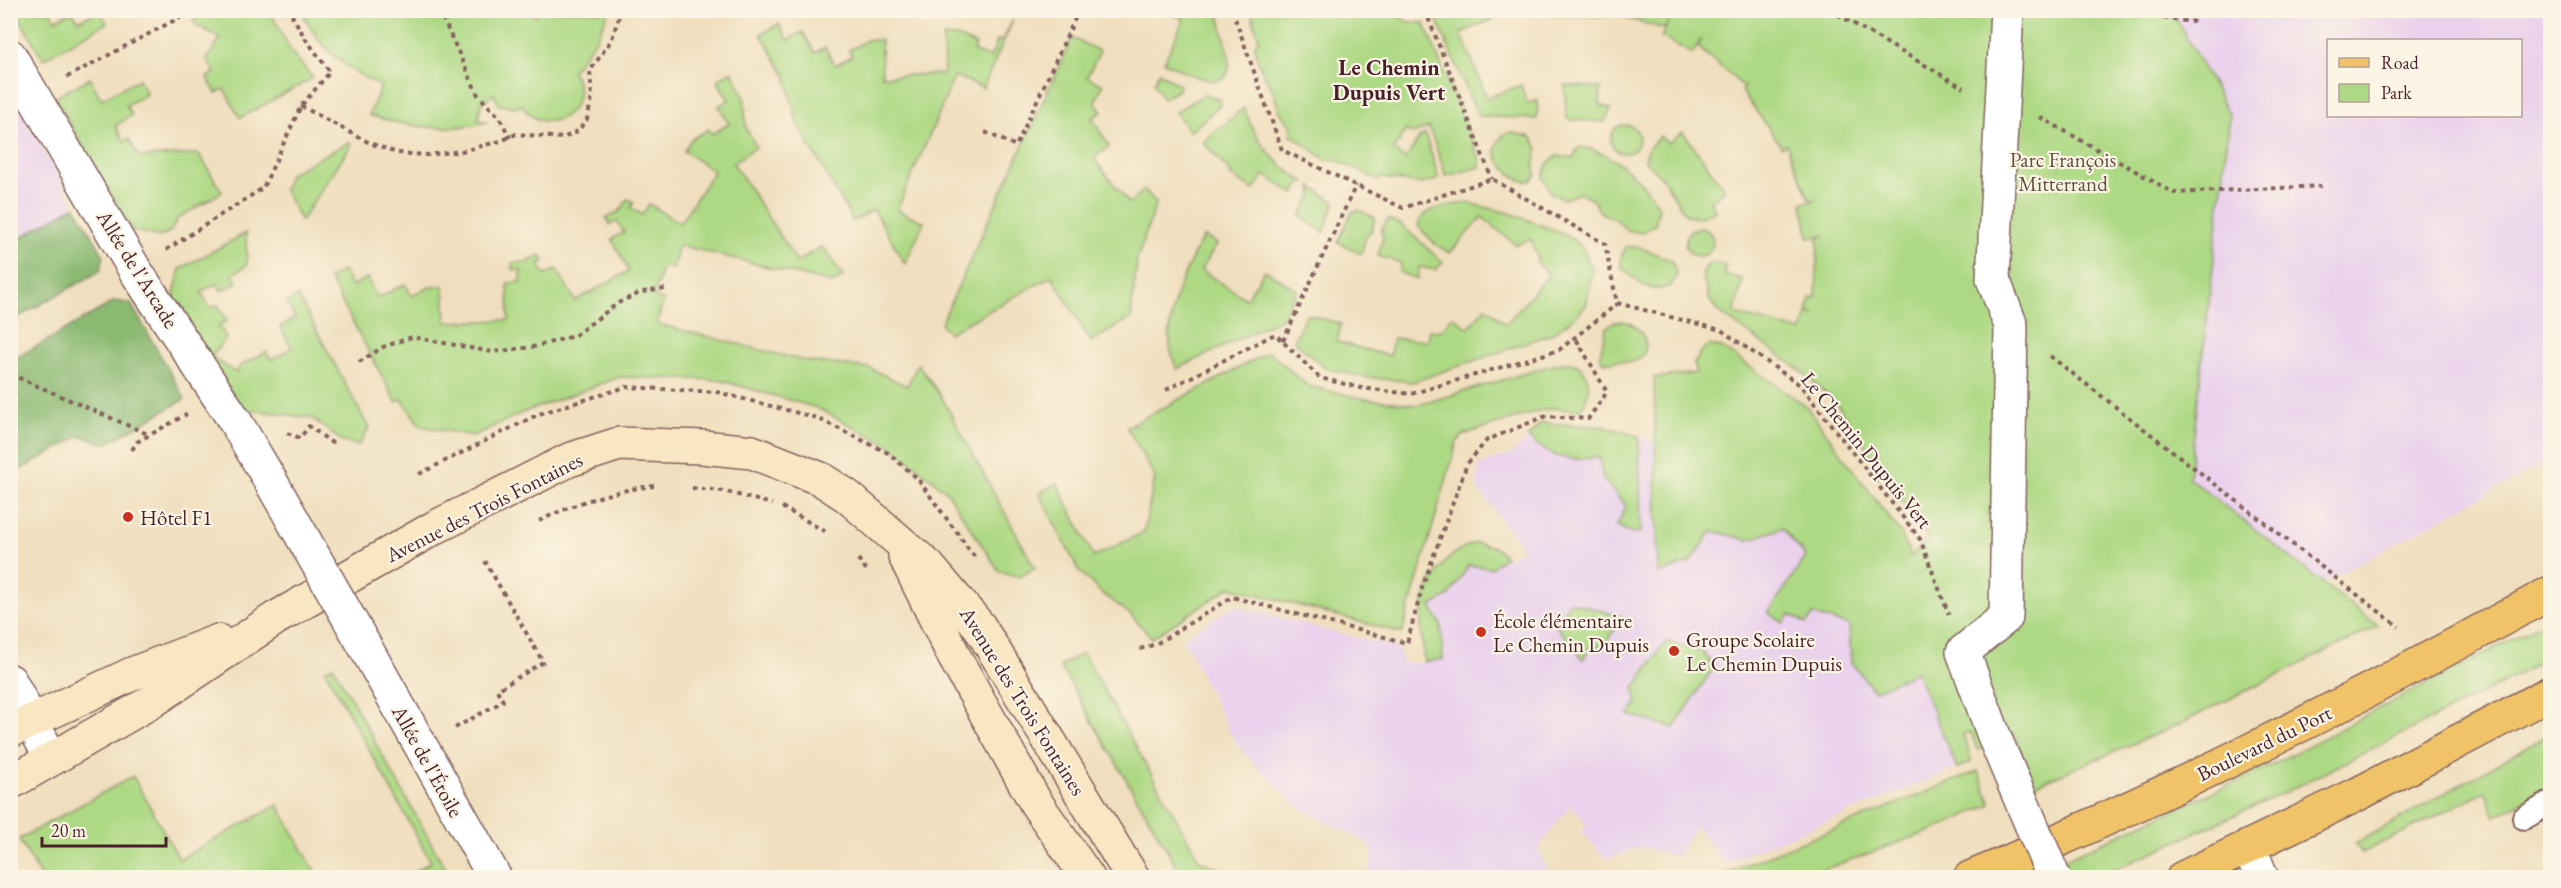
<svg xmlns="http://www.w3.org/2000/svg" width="2561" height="888" font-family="'EB Garamond',serif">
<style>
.built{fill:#ead1ec;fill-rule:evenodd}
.green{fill:#aed984;stroke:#7c7c58;stroke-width:1.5}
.forest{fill:#8ab972;stroke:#6a6c4e;stroke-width:1.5}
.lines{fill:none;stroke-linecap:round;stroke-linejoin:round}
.lane-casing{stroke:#84625e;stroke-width:26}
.street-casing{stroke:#84625e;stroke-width:36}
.secondary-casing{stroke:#84625e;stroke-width:36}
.primary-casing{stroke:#84625e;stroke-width:36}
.path{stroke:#84625e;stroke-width:4;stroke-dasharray:4.5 4.5;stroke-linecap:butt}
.lane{stroke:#fff;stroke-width:22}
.street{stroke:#fff;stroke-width:33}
.secondary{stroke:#f9e7c3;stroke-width:33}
.primary{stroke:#f0c369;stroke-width:33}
.street-bridge-casing{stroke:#84625e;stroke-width:36;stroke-linecap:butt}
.street-bridge{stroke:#fff;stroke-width:33}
.poi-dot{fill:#c8321e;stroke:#fcf5e5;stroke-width:2}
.labels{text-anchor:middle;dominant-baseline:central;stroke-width:4.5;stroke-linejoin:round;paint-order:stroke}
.park-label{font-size:21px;fill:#634e41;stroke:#fcf5e5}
.street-label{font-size:21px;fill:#4a1f2b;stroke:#fcf5e5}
.poi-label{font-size:21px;fill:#4a1f2b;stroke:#fcf5e5;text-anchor:start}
.neighbourhood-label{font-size:22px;font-weight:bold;fill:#4a1f2b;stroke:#fcf5e5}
</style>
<rect width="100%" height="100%" fill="#fcf5e5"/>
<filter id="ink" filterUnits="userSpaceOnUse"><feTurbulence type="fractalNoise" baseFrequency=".0167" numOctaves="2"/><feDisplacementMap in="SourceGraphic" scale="12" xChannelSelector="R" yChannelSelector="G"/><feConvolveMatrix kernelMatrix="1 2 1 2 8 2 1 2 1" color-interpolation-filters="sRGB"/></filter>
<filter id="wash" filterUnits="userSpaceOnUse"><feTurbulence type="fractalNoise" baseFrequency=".008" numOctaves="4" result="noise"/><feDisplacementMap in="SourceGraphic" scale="24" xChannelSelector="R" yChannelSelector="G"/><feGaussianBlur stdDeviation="1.35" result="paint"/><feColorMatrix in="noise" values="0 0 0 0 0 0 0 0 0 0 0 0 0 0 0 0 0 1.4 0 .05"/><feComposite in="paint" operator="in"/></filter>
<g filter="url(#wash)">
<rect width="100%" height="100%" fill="#f0dfbe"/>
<g class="built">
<path d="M 2172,11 L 2550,11 L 2550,460 L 2323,583 L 2182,538 L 2230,116 ZM 2328,40 L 2520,40 L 2520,116 L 2328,116 Z"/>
<polygon points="10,92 75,206 11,243 10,243"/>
<polygon points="1541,423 1606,427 1655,442 1676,452 1873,574 1957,768 1724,863 1696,826 1676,857 1640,847 1606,860 1582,831 1586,824 1571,805 1538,848 1548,872 1547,877 1368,877 1373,853 1368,843 1298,807 1245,755 1230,734 1183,638 1233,606 1397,648 1405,664 1443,659 1441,625 1430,606 1449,596 1469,565 1491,568 1505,556 1509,559 1523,548 1477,488 1479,465 1513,453"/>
</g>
<g class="green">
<polygon points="211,10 270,11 292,53 313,78 240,118 224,89 216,93 207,77 215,73 207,59 220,39 201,27 198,28 193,21"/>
<path d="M 1213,10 L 1219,12 C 1221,28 1227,42 1229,58 C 1234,102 1180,69 1164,62 L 1184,19 L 1166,11 Z"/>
<polygon points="1554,10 2172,11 2230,116 2189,478 2378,626 2175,726 2035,785 2014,734 1977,750 1971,732 1963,734 1972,762 1957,768 1916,672 1874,691 1851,662 1849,625 1813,615 1806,624 1790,614 1784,623 1768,613 1806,557 1782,528 1748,540 1712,531 1691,562 1658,574 1654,378 1696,373 1694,364 1703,349 1710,345 1724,349 1806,406 1901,534 1911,557 1928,538 1837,404 1800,370 1717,311 1709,299 1702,273 1709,263 1725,264 1724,275 1743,279 1734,314 1802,331 1807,314 1815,315 1807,312 1811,298 1816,298 1818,238 1826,235 1809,238 1802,203 1816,200 1810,200 1786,144 1782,147 1741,90 1744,87 1698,47 1701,39 1693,54 1661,37 1669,22 1664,29 1606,12 1605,17 1553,14"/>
<polygon points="15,11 50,11 55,20 71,11 79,20 100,11 107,23 43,59"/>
<path d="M 528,11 L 536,16 L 540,11 L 609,11 L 597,38 L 572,71 C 597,109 544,142 522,105 L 517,107 L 499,105 L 494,94 L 481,103 L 478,120 L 487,122 C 446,132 409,128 369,115 L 381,86 C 349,72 315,45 302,11 Z"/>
<path d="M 1251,11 L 1391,11 L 1409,22 L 1424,23 L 1480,160 L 1480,167 L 1446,176 L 1429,127 L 1413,134 L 1406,130 L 1393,150 L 1406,159 L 1419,138 L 1425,134 L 1438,176 L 1437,180 L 1421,184 L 1383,178 L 1378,180 L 1334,159 L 1328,161 L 1290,134 L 1292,126 C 1273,109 1279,101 1270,85 C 1262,71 1255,60 1255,44 L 1259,40 Z"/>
<polygon points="1433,11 1520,11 1492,15 1493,19 1461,33 1487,98 1521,85 1527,103 1538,101 1537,119 1478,116"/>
<polygon points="1013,20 983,88 955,76 897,210 924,222 905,264 874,210 853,221 797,123 786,76 761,34 779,24 788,40 803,32 815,53 825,47 835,65 852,56 849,50 867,40 881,40 882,76 944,74 943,37 957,37 976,45 973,51 990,58 998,40 1002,41"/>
<polygon points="1072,38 1100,51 1087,77 1103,85 1095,102 1102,112 1092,118 1109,146 1094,159 1129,203 1145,190 1156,203 1137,260 1131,318 1091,342 1052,276 949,333 941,324"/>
<polygon points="732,71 744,96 746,128 756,147 733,163 797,262 821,247 826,250 843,277 832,283 679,245 673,269 662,267 654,297 663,300 657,324 805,361 869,368 907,386 918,364 942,398 1035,568 1020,577 999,571 947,492 893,447 817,408 720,380 620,377 524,412 473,436 420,426 402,399 396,402 329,278 343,271 352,286 367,278 378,298 405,284 412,296 430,287 444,286 446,322 509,320 508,283 521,282 521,270 513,270 512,263 528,262 540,255 544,261 539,264 545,275 557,269 575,301 629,271 612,239 624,232 617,221 610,225 606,218 620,211 628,199 634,202 631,208 642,215 649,204 680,223 714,171 684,151 691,139 709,129 712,134 729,124 719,106 729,100 717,80"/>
<polygon points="1159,72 1179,85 1178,90 1163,99 1154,83"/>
<polygon points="90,78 101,99 139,79 147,94 126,105 132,115 115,126 124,141 129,139 139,157 199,154 222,192 177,219 171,231 161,237 131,230 55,97"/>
<polygon points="1565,85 1601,88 1600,105 1611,109 1605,122 1571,120 1566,117"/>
<polygon points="1205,94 1219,99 1221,104 1190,132 1175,112"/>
<path d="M 1244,108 C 1255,141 1275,165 1305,182 L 1299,185 L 1294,194 L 1264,175 L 1253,190 L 1230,175 L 1231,173 L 1203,142 Z"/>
<circle cx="1625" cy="139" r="14"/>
<path d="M 1509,132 L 1531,137 L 1538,148 L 1534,165 L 1536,175 L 1531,181 C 1517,184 1497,164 1495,150 L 1501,137 Z"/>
<polygon points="1683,132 1725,190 1710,201 1715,211 1698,218 1686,215 1663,179 1645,161 1648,149 1660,136 1668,143"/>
<polygon points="349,142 352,144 301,221 284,190 289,174"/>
<path d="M 1580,147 C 1614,152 1642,179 1659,207 L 1655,225 L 1641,233 L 1626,230 L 1617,220 L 1601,213 L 1592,199 L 1581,193 L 1564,199 L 1551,193 L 1543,178 L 1547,164 L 1557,156 L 1574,158 L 1576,151 Z"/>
<polygon points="1312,187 1335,202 1324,232 1300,216 1313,194"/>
<path d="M 1467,203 L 1513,214 L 1568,236 L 1582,247 L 1593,270 L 1586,306 L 1573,319 L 1551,334 L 1413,382 L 1364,377 L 1325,368 L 1294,341 L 1306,314 L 1341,324 L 1337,342 L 1390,356 L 1393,338 L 1428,341 L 1429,330 L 1441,331 L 1453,316 L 1468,328 L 1486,307 L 1506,324 L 1549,274 L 1536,261 L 1538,259 L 1531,239 L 1516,245 L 1482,217 L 1450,253 L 1436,245 L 1418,226 C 1422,206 1450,206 1467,203 Z"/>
<polygon points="1359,210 1375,218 1372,230 1366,236 1361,254 1338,242 1352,212"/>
<polygon points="1388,219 1400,224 1443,262 1436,270 1419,267 1418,279 1400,273 1401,263 1378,256 1383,237 1381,230"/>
<circle cx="1699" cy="242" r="14"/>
<polygon points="246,233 247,265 233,274 237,283 221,291 217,283 201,292 210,308 218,305 227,321 219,325 226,338 213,355 214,358 236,373 241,365 266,352 271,360 292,348 280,327 295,318 286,302 298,296 369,428 359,445 343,442 312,418 237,408 173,299 180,269"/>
<path d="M 1204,236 L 1217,244 L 1201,270 L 1246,299 L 1265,270 L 1297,290 L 1282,318 L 1177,369 C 1156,328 1183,272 1204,236 Z"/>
<path d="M 1626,247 L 1639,247 L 1671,260 L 1677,274 L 1671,286 C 1649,295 1637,281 1621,267 L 1621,257 Z"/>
<path d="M 1623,321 C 1646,327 1656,354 1632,362 C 1627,363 1623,361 1617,361 C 1612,361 1609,363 1603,362 L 1600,355 L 1606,328 L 1615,322 Z"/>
<path d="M 1269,352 L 1308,386 L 1360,398 L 1418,405 L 1560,363 C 1564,363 1570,363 1575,364 C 1593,371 1592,401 1578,410 L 1553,408 L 1538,411 L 1463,435 L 1457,442 L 1402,633 L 1230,587 L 1152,638 L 1130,614 L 1099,591 L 1079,571 L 1039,493 L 1057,483 L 1094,557 L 1144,532 L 1155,477 L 1127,427 Z"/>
<path d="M 1541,423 L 1606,427 L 1639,436 L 1641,531 L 1635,534 L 1617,526 L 1626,506 L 1603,479 L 1599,457 C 1568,462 1552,459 1528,437 Z"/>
<path d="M 1477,543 L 1494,547 L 1505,556 L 1491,568 L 1469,565 L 1449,596 L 1431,606 L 1441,625 L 1443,659 L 1424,662 C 1423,643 1419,623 1423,604 C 1429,578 1450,548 1477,543 Z"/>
<polygon points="1570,602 1623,617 1603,648 1592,645 1583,659 1555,625"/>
<polygon points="2550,619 2550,656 2505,682 2286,792 2098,877 2023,878 2258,772"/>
<polygon points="1666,641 1702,651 1714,667 1674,728 1629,715 1637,703 1634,688"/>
<polygon points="1083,653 1200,861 1244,877 1183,877 1060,666"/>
<polygon points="333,666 450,877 404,877 431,862 325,670"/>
<polygon points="2550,734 2550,786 2495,817 2485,791 2362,853 2355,844"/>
<polygon points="1978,771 1991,804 1931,831 1803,877 1716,877"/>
<polygon points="133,776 179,859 278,805 318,877 41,877 19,839"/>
</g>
<g class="forest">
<polygon points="75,206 104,256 100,271 11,321 11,243"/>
<polygon points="115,301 131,304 185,399 106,444 80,436 11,475 11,361"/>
</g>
</g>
<g filter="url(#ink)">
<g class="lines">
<defs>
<polyline id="lane" points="2524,818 2550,803"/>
<g id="street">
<polyline points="10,56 135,270 235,421 270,480"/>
<polyline points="363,643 495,878"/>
<polyline points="10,681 51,758"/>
<polyline points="1996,741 1963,652 2006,617 2011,326 1993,279 2007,10"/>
<polyline points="2249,847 2262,878"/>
</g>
<g id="secondary">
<polyline points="905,556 955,658 1036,803 1088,878"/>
<polyline points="10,731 132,674 218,641"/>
<polyline points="10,783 151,702 276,618 434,528 569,460 619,444 702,447 752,452 821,479 847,496 928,566 979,626 1133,878"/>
</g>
<g id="primary">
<path d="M 1970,878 C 2170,795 2361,697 2550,593"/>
<polyline points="2183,878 2358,794 2550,693"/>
</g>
</defs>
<use href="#lane" class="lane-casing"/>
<use href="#street" class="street-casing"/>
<use href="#secondary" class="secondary-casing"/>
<use href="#primary" class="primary-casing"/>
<g class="path">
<polyline points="439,10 478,95 500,118 510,138"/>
<polyline points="1232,10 1282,150 1403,208 1492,179 1605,244 1617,303 1721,330 1800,385 1920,539 1949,615"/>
<polyline points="1425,10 1492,179"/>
<polyline points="1830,10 1964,88"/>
<polyline points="2110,10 2192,22 2201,10"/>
<polyline points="67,77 194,10"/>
<polyline points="301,106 370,143 397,153 427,155 462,151 501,141 516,134 563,138 578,131 587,119 592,98 590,71 612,39 621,10"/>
<polyline points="2040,117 2174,193 2322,186"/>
<polyline points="985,132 1016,146 1079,10"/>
<polyline points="166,250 263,188 301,106 330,72 305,38 289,10"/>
<polyline points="1283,341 1356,185"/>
<polyline points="2050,356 2399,627"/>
<polyline points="359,362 383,347 412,337 492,352 533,347 574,336 618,303 642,292 665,289"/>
<polyline points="10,374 150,435"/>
<polyline points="1166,390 1275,334 1320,378 1361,388 1411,394 1559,350 1617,304"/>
<polyline points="287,433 300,438 309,426 336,446"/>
<polyline points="132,450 137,442 187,414"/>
<polyline points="419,474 539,414 626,387 717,392 817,418 888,453 917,478 976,559"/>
<polyline points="692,488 723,491 772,504"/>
<polyline points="782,507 828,533"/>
<path d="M 539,521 C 576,503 613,490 654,486"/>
<polyline points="858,559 868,572"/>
<polyline points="1140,649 1156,644 1232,597 1407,643 1423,585 1467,464 1487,440 1546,416 1588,419 1607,392 1575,337"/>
<polyline points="455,728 503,701 497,690 543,662 485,561"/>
</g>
<use href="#lane" class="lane"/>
<use href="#street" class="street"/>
<use href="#secondary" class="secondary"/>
<use href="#primary" class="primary"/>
<defs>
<g id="street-bridge">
<polyline points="270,480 363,643"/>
<polyline points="1996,741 2054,878"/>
</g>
</defs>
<use href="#street-bridge" class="street-bridge-casing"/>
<use href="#street-bridge" class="street-bridge"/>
</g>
</g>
<g class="poi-dot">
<circle cx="128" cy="517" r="6"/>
<circle cx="1481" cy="632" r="6"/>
<circle cx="1674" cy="651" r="6"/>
</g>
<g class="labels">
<g class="park-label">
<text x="2063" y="159">Parc François<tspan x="2063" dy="24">Mitterrand</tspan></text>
</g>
<g class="street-label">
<text transform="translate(138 269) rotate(58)">Allée de l'Arcade</text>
<text transform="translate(1867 450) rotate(51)">Le Chemin Dupuis Vert</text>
<text transform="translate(484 507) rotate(-27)">Avenue des Trois Fontaines</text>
<text transform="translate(1023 701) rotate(58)">Avenue des Trois Fontaines</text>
<text transform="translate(2264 743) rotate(-26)">Boulevard du Port</text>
<text transform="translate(428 761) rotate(61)">Allée de l'Étoile</text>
</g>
<g class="poi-label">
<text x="140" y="517">Hôtel F1</text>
<text x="1493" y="620">École élémentaire<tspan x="1493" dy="24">Le Chemin Dupuis</tspan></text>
<text x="1686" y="639">Groupe Scolaire<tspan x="1686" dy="24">Le Chemin Dupuis</tspan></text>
</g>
<g class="neighbourhood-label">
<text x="1389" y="67">Le Chemin<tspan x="1389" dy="25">Dupuis Vert</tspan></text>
</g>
</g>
<rect width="2561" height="888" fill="none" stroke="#fcf5e5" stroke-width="36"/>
<rect x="2327" y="39" width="195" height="78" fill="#fcf5e5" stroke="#b59f9b" stroke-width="1.5"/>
<rect x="2339" y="58" width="30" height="9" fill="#f0c369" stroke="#b59f9b" stroke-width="1.5"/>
<text x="2381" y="69" font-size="18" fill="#4a1f2b">Road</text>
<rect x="2339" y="84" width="30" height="18" fill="#aed984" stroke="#b59f9b" stroke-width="1.5"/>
<text x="2381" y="99" font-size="18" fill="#4a1f2b">Park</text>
<path d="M42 837v9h124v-9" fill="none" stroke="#4a1f2b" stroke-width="3"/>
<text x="51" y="837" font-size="18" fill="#4a1f2b" stroke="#fcf5e5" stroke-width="4.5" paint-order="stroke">20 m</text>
</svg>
